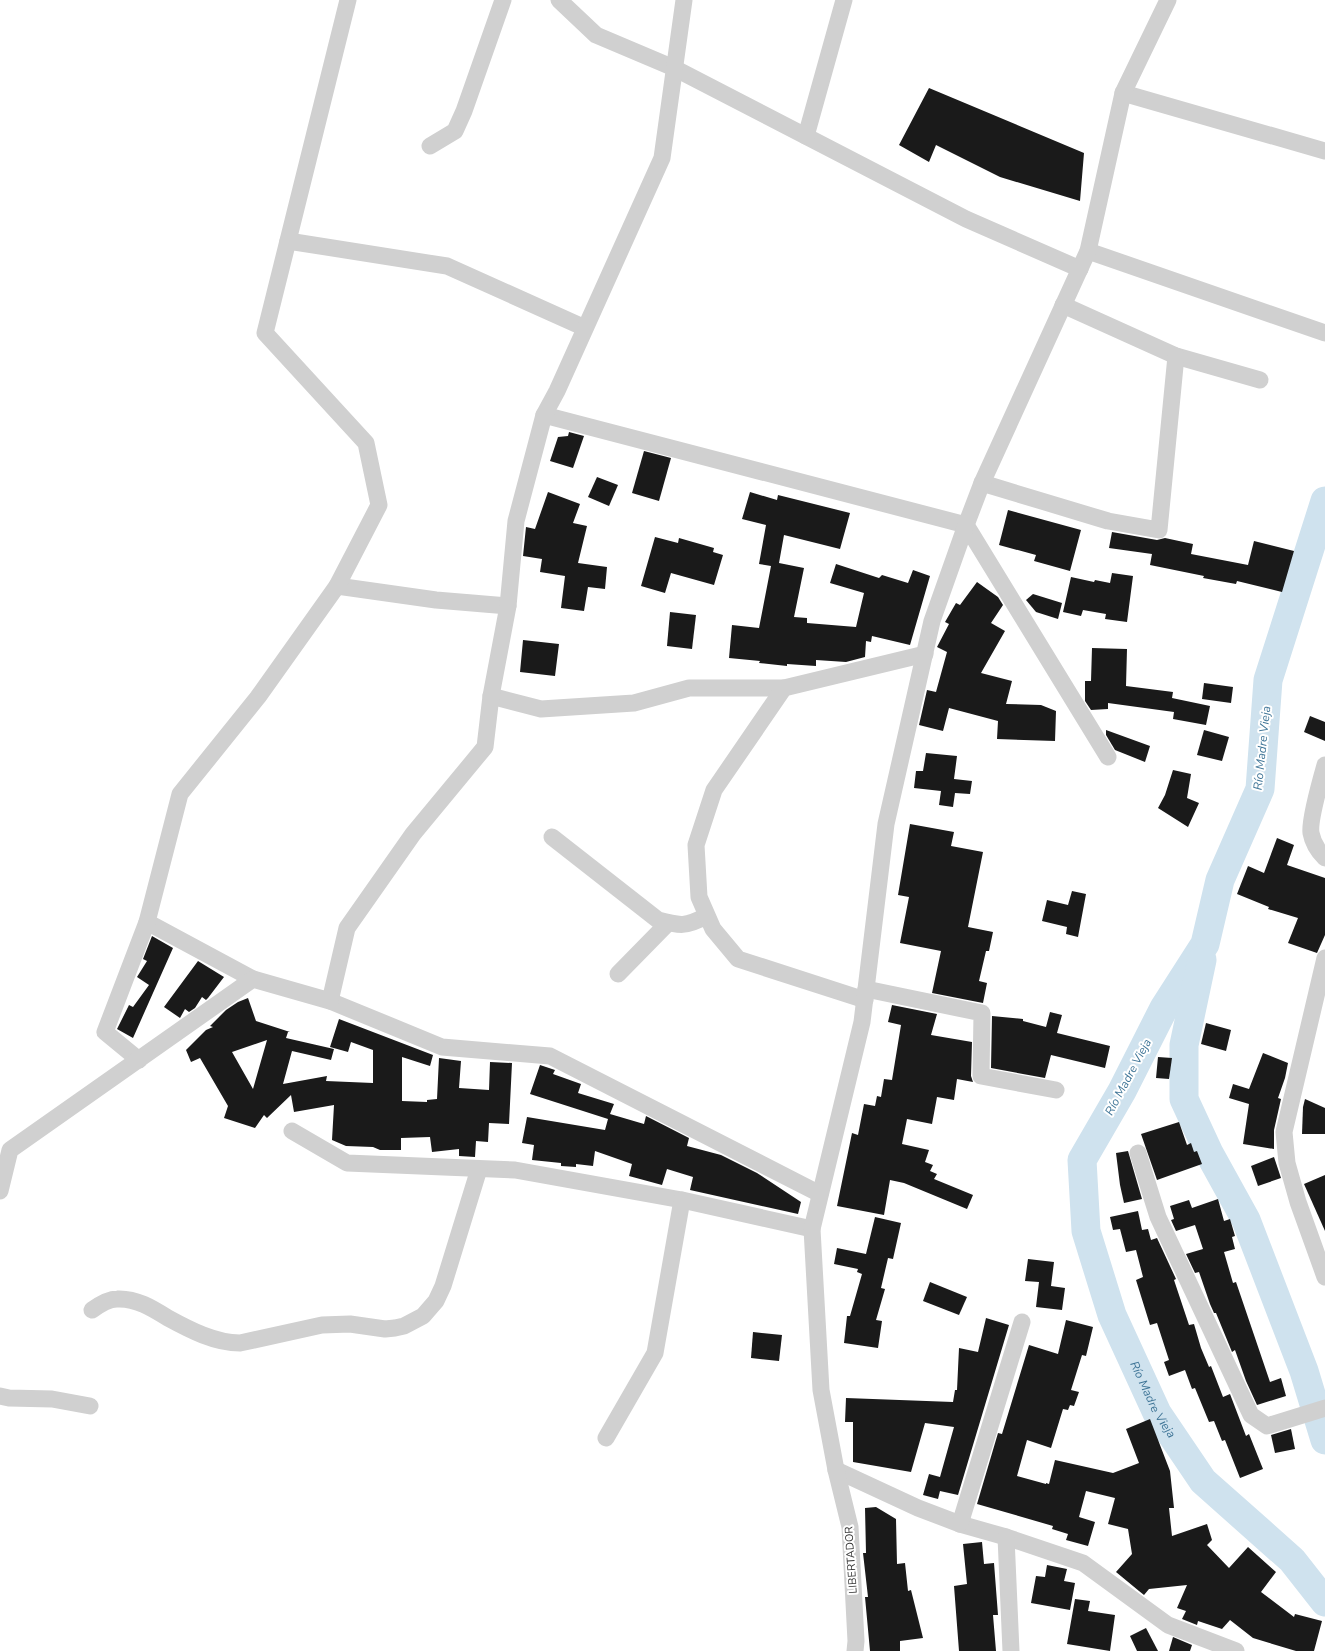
<svg xmlns="http://www.w3.org/2000/svg" width="1325" height="1651" font-family="'Nunito Sans',sans-serif">
<style>
.lines{fill:none;stroke-linecap:round;stroke-linejoin:round}
.river{stroke:#cfe2ee;stroke-width:29}
.building{fill:#1a1a1a;fill-rule:evenodd}
.street{stroke:#d0d0d0;stroke-width:17}
.labels{text-anchor:middle;dominant-baseline:central;stroke-width:4;stroke-linejoin:round;paint-order:stroke}
.street-label{font-size:11px;fill:#333;stroke:#fff}
.water-label{font-size:12px;font-style:italic;fill:#3f7597;stroke:#fff}
</style>
<rect width="100%" height="100%" fill="#fff"/>
<g class="lines">
<g class="river">
<path id="s1" d="M 1325,501 L 1268,680 L 1260,789 L 1220,880 L 1205,944 L 1164,1008 L 1122,1091 L 1082,1160 L 1086,1231 L 1112,1315 L 1157,1413 L 1203,1481 L 1292,1560 L 1325,1602"/>
<polyline points="1202,960 1184,1045 1184,1099 1209,1153 1246,1220 1304,1371 1325,1440"/>
</g>
</g>
<g class="building">
<polygon points="929,88 1084,153 1080,201 1000,177 936,145 929,162 899,145"/>
<polygon points="569,432 584,436 573,468 550,461 558,437 568,436"/>
<polygon points="644,451 671,458 659,501 632,493"/>
<polygon points="597,477 618,485 609,506 588,497"/>
<polygon points="548,492 580,504 573,523 587,526 578,563 607,567 605,589 588,587 584,611 561,608 565,576 540,572 542,559 523,556 526,527 535,529"/>
<polygon points="750,492 777,500 778,495 850,513 840,549 784,535 779,563 804,568 794,617 807,618 807,623 856,627 864,593 830,583 836,564 879,578 882,575 908,583 913,570 930,576 910,645 872,636 871,642 866,641 865,657 846,662 816,660 816,666 787,664 787,666 759,663 760,661 729,658 732,625 759,628 771,566 759,564 766,525 742,519"/>
<polygon points="1008,510 1081,530 1070,571 1034,561 1036,555 999,545"/>
<polygon points="1112,532 1157,540 1165,538 1193,544 1191,554 1248,565 1254,541 1294,551 1282,592 1237,581 1236,584 1203,578 1204,576 1150,565 1152,554 1109,548"/>
<polygon points="655,537 678,543 679,538 714,548 713,552 723,555 714,585 671,573 665,593 641,586"/>
<polygon points="1112,573 1133,576 1127,622 1105,619 1106,614 1083,610 1081,616 1063,612 1071,577 1094,582 1095,580 1110,583"/>
<polygon points="977,582 998,597 1003,605 991,623 1005,631 981,673 1012,681 1006,704 1041,705 1056,711 1055,741 997,739 998,721 949,708 943,731 919,725 927,690 936,692 947,652 937,647 949,624 945,622 956,603 960,605"/>
<polygon points="1033,594 1062,603 1058,619 1036,612 1026,600"/>
<polygon points="670,612 696,615 692,649 667,646"/>
<polygon points="523,640 559,644 555,676 520,672"/>
<polygon points="1092,648 1127,649 1126,686 1173,692 1172,698 1210,706 1206,725 1173,719 1174,712 1108,703 1108,709 1091,710 1085,701 1085,681 1091,681"/>
<polygon points="1204,683 1233,687 1231,703 1202,699"/>
<polygon points="1310,716 1325,722 1325,741 1304,732"/>
<polygon points="1106,730 1150,746 1145,762 1115,750 1106,735"/>
<polygon points="1204,730 1229,737 1222,761 1197,755"/>
<polygon points="926,753 957,756 954,779 972,781 970,794 955,793 953,807 939,805 941,791 914,788 916,771 923,771"/>
<polygon points="1173,770 1191,774 1187,798 1199,803 1188,827 1158,808 1165,795"/>
<polygon points="910,824 954,832 951,846 983,852 968,927 993,932 989,951 986,951 979,981 987,983 983,1003 932,993 941,951 900,943 909,897 898,895"/>
<polygon points="1277,838 1294,845 1287,865 1325,878 1325,935 1317,953 1288,943 1298,918 1268,909 1269,907 1237,894 1248,866 1264,873"/>
<polygon points="1072,891 1086,894 1078,937 1066,934 1067,927 1042,921 1047,900 1068,905"/>
<polygon points="152,936 173,948 133,1038 117,1029 129,1005 133,1007 149,985 137,977 147,961 143,959"/>
<polygon points="198,961 224,977 208,998 206,1000 202,997 195,1008 189,1012 185,1009 180,1018 164,1007"/>
<path d="M 248,998 L 256,1021 L 290,1032 L 288,1032 L 286,1038 L 334,1049 L 331,1060 L 292,1051 L 283,1084 L 327,1076 L 326,1081 L 373,1083 L 373,1050 L 351,1042 L 348,1052 L 330,1047 L 339,1019 L 433,1055 L 430,1066 L 402,1057 L 402,1101 L 427,1102 L 427,1100 L 437,1099 L 439,1058 L 461,1061 L 459,1088 L 489,1090 L 490,1062 L 512,1063 L 509,1124 L 489,1123 L 488,1142 L 476,1141 L 475,1157 L 459,1156 L 459,1149 L 432,1152 L 430,1137 L 401,1138 L 401,1150 L 380,1150 L 373,1147 L 346,1146 L 332,1140 L 334,1105 L 294,1112 L 291,1095 L 267,1118 L 264,1115 L 255,1128 L 224,1118 L 228,1106 L 200,1058 L 191,1062 L 186,1050 L 206,1030 L 213,1027 L 210,1026 L 226,1010 L 238,1002 ZM 267,1040 L 253,1089 L 232,1052 Z"/>
<polygon points="892,1005 937,1014 931,1035 972,1042 971,1076 973,1082 957,1079 954,1100 937,1097 932,1124 907,1119 902,1144 929,1150 925,1162 933,1165 930,1171 937,1174 934,1179 973,1195 967,1209 904,1183 890,1180 884,1215 837,1206 852,1133 858,1135 864,1104 875,1106 877,1096 881,1097 884,1079 892,1080 901,1025 888,1022"/>
<polygon points="1050,1012 1062,1015 1057,1033 1110,1046 1105,1068 1051,1055 1045,1078 991,1068 992,1016 1023,1019 1023,1021 1046,1027"/>
<polygon points="1206,1023 1231,1030 1226,1051 1201,1044"/>
<polygon points="1263,1053 1288,1063 1285,1078 1278,1098 1281,1099 1274,1130 1274,1149 1243,1144 1249,1104 1229,1098 1233,1084 1249,1089"/>
<polygon points="1158,1057 1172,1058 1169,1079 1156,1078"/>
<polygon points="540,1065 555,1070 553,1074 581,1084 578,1093 614,1104 610,1114 644,1124 646,1116 689,1138 687,1146 721,1155 757,1173 801,1202 798,1214 690,1190 693,1177 667,1169 662,1185 629,1176 632,1164 595,1151 593,1166 576,1164 576,1167 561,1166 561,1163 532,1160 534,1145 522,1143 527,1117 605,1130 608,1119 530,1094"/>
<polygon points="1305,1099 1325,1108 1325,1134 1302,1134 1303,1107"/>
<polygon points="1179,1122 1187,1145 1191,1143 1194,1152 1197,1151 1202,1164 1157,1180 1141,1134"/>
<polygon points="1128,1151 1142,1199 1124,1203 1120,1185 1116,1153"/>
<polygon points="1274,1157 1281,1178 1258,1186 1251,1166"/>
<polygon points="1325,1175 1325,1231 1304,1184"/>
<polygon points="1218,1199 1224,1221 1230,1219 1235,1236 1232,1237 1235,1249 1224,1252 1233,1283 1236,1282 1270,1382 1281,1378 1286,1396 1257,1405 1246,1381 1235,1350 1232,1352 1216,1313 1214,1313 1210,1304 1199,1272 1195,1273 1186,1254 1203,1249 1195,1225 1176,1231 1171,1220 1174,1219 1170,1206 1189,1200 1192,1208"/>
<polygon points="1138,1211 1142,1230 1148,1229 1151,1240 1157,1238 1176,1279 1174,1280 1189,1325 1194,1324 1201,1348 1209,1367 1211,1366 1223,1397 1230,1394 1246,1436 1249,1434 1263,1469 1240,1478 1225,1440 1222,1441 1214,1421 1209,1422 1195,1388 1192,1389 1185,1370 1169,1376 1164,1362 1169,1360 1157,1323 1150,1325 1136,1280 1143,1277 1136,1250 1126,1252 1120,1229 1113,1230 1110,1217"/>
<polygon points="875,1217 901,1223 893,1259 888,1258 881,1288 885,1289 876,1320 882,1321 878,1348 844,1343 847,1316 850,1316 862,1274 857,1272 858,1269 834,1264 837,1248 866,1254"/>
<polygon points="1028,1259 1054,1262 1051,1286 1065,1288 1062,1310 1036,1307 1039,1282 1025,1281"/>
<polygon points="930,1282 967,1297 959,1315 923,1301"/>
<polygon points="986,1318 1009,1325 958,1495 940,1491 938,1499 923,1495 929,1474 940,1477 954,1427 925,1423 911,1472 853,1462 853,1422 845,1422 846,1398 953,1402 955,1390 957,1390 959,1348 978,1352"/>
<polygon points="1066,1320 1093,1327 1086,1356 1082,1355 1071,1390 1079,1392 1074,1406 1070,1405 1068,1410 1063,1409 1051,1448 1027,1440 1017,1476 1046,1484 1046,1483 1049,1484 1055,1460 1113,1473 1139,1463 1126,1429 1150,1419 1170,1471 1174,1508 1169,1508 1172,1536 1207,1524 1212,1540 1207,1545 1229,1568 1248,1547 1276,1572 1261,1592 1294,1617 1295,1614 1322,1621 1314,1651 1296,1651 1253,1638 1230,1620 1222,1629 1198,1621 1197,1625 1182,1619 1186,1611 1177,1608 1187,1585 1149,1589 1144,1595 1139,1591 1116,1572 1132,1554 1128,1529 1108,1524 1115,1498 1086,1491 1079,1517 1095,1522 1088,1546 1066,1540 1068,1534 1052,1529 1053,1526 977,1504 998,1433 1002,1434 1029,1345 1058,1354"/>
<polygon points="753,1332 782,1335 779,1361 751,1358"/>
<polygon points="1291,1429 1295,1449 1275,1453 1271,1435"/>
<polygon points="876,1507 896,1519 897,1564 905,1563 908,1591 911,1590 923,1638 900,1641 900,1651 870,1651 865,1597 868,1597 863,1553 866,1553 865,1508"/>
<polygon points="982,1542 984,1564 994,1563 998,1615 993,1615 996,1651 959,1651 954,1586 967,1584 963,1544"/>
<polygon points="1047,1565 1067,1569 1064,1581 1075,1583 1070,1610 1031,1603 1036,1576 1045,1577"/>
<polygon points="1075,1599 1090,1601 1088,1611 1115,1615 1110,1651 1067,1644"/>
<polygon points="1146,1628 1158,1651 1137,1651 1130,1636"/>
<polygon points="1173,1637 1192,1645 1190,1651 1169,1651"/>
</g>
<g class="lines">
<g class="street">
<polyline points="559,0 596,35 674,68 966,219 1080,269"/>
<polyline points="1123,93 1325,151"/>
<polyline points="806,136 844,0"/>
<polyline points="430,146 455,131 464,111 503,0"/>
<polyline points="288,241 447,266 585,328"/>
<polyline points="1088,251 1325,333"/>
<polyline points="1063,305 1176,356 1260,380"/>
<polyline points="544,415 966,525 1108,757"/>
<polyline points="982,483 1108,521 1159,530 1176,356"/>
<polyline points="337,586 436,600 508,606"/>
<polyline points="491,696 541,709 634,703 689,688 784,688"/>
<path d="M 1325,765 C 1321,779 1309,821 1311,833 C 1313,844 1318,851 1325,858"/>
<path d="M 552,837 L 658,920 C 680,926 686,927 706,916"/>
<polyline points="147,922 253,979"/>
<polyline points="1325,958 1284,1132 1287,1163 1298,1202 1325,1277"/>
<polyline points="618,974 668,923"/>
<polyline points="866,989 982,1013 981,1076 1056,1090"/>
<polyline points="865,1000 738,959 713,929 699,897 696,845 714,790 784,688 925,654"/>
<polyline points="330,1001 442,1047 550,1056 820,1194"/>
<polyline points="139,1060 105,1032 147,922 180,794 258,697 337,586 379,505 366,443 265,333 348,0"/>
<polyline points="292,1131 347,1163 515,1170 682,1200 812,1229"/>
<polyline points="1138,1153 1158,1217 1251,1415 1267,1426 1325,1408"/>
<polyline points="0,1191 10,1150 253,979 330,1001 347,928 413,834 485,747 491,696 508,606 516,521 544,415 557,391 662,158 684,0"/>
<path d="M 92,1310 C 99,1305 108,1299 117,1299 C 136,1298 152,1308 168,1318 C 190,1330 215,1343 240,1343 L 322,1325 L 350,1324 L 385,1329 L 395,1328 L 404,1326 L 423,1316 L 436,1301 L 443,1286 L 479,1169"/>
<polyline points="0,1396 9,1398 52,1399 90,1406"/>
<polyline points="606,1438 655,1353 682,1200"/>
<polyline points="836,1470 918,1508 960,1524 1006,1537 1083,1563 1168,1625 1236,1651"/>
<polyline points="960,1524 1022,1322"/>
<polyline points="1006,1537 1011,1651"/>
<polyline points="855,1651 856,1641 850,1527 836,1470 821,1390 812,1229 862,1022 886,824 932,621 966,525 982,483 1088,251 1123,93 1168,0"/>
</g>
</g>
<g class="labels">
<g class="street-label">
<text transform="translate(851 1560) rotate(-94)">LIBERTADOR</text>
</g>
<g class="water-label">
<text transform="translate(1262 748) rotate(-84)">Río Madre Vieja</text>
<text transform="translate(1128 1077) rotate(-62)">Río Madre Vieja</text>
<text stroke="none"><textPath href="#s1" startOffset="964">Río Madre Vieja</textPath></text>
</g>
</g>
</svg>
